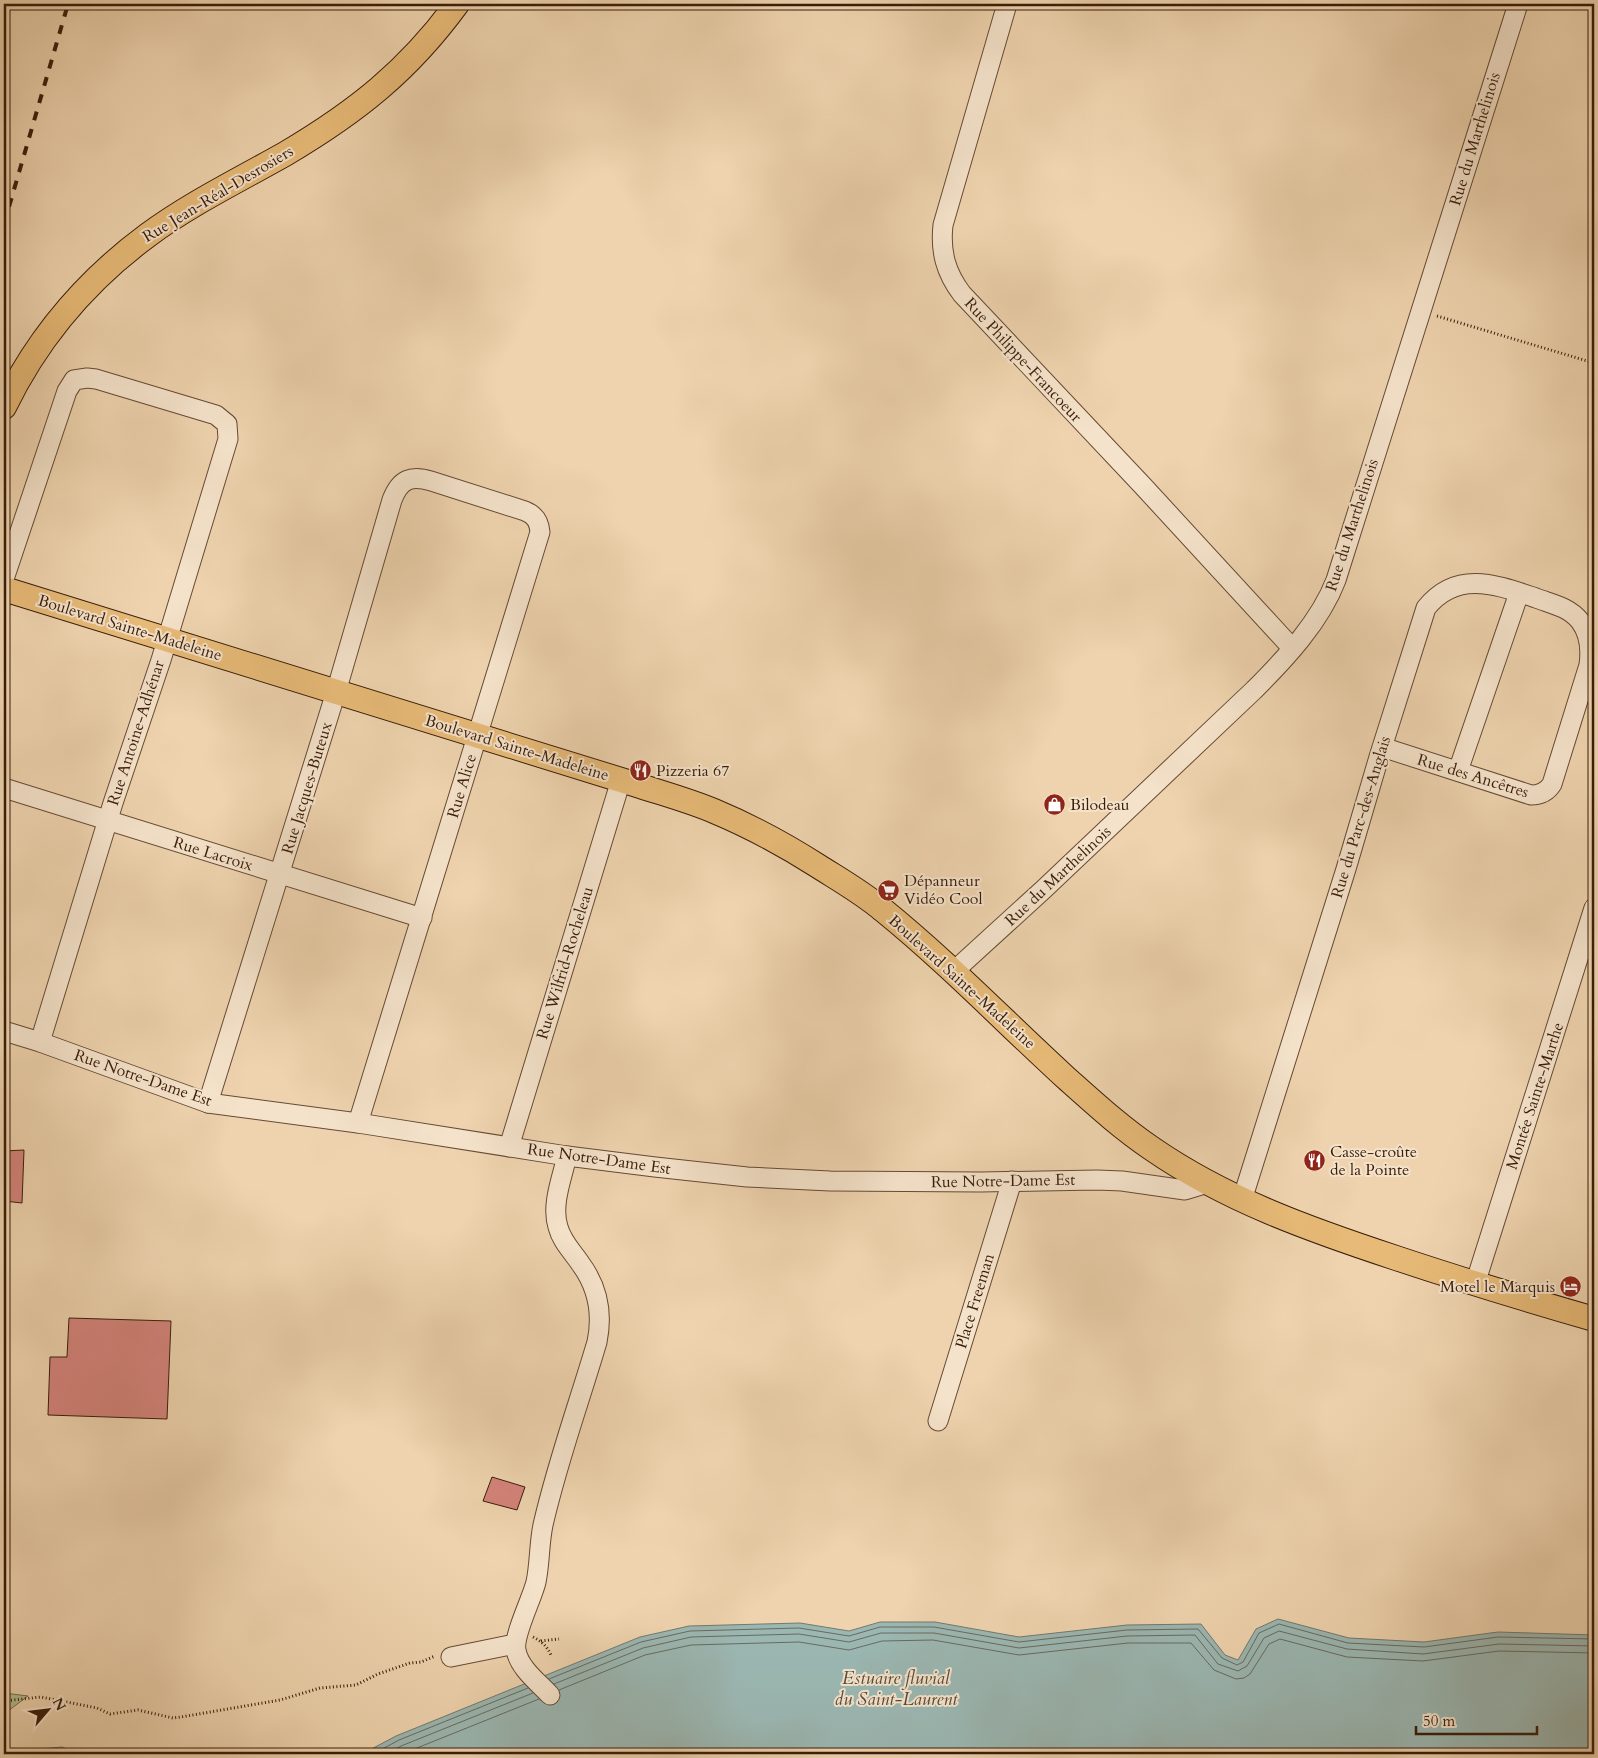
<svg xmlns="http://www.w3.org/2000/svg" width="1598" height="1758" font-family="Cardo,serif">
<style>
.green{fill:#b2be8f;stroke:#756e4c}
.water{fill:#9bb7b2;stroke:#73796f}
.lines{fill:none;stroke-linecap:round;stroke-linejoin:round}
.shore{stroke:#6a6a5e;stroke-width:1}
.building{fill:#d4837b;stroke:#381d0a}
.minor-casing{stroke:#664a33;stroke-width:21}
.major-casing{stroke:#381d0a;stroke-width:26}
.path{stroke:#381d0a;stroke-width:3;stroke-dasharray:1 2.5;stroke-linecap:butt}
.minor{stroke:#f4e2ca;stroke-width:19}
.major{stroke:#e7ba77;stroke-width:24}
.rail{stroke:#381d0a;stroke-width:4;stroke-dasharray:9 9;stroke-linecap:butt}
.labels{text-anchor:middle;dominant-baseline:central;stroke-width:4;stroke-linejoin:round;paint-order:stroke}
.street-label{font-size:16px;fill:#381d0a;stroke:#f4e2ca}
.poi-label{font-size:16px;fill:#381d0a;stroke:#f4e2ca;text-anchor:start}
.water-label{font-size:18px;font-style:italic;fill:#564b3c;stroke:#f4e2ca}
</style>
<rect width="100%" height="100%" fill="#eed3ae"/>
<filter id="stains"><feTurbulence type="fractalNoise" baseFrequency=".004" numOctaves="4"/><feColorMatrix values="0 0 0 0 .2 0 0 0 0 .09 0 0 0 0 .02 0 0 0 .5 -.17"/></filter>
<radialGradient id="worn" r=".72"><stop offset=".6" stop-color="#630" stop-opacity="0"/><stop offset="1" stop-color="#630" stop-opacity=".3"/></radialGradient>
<polygon class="green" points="4,1693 28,1696 4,1714"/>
<g class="water">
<polygon points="1278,1619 1349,1638 1424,1642 1498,1632 1594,1635 1594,1754 362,1754 396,1736 640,1637 689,1626 800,1623 849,1631 880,1622 935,1622 1019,1637 1127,1625 1201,1624 1225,1655 1238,1660 1256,1629"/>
<polygon points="62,1747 80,1754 4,1754 7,1752"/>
</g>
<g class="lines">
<g class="shore">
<polyline points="549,1679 641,1642 690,1631 799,1628 849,1636 880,1627 934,1627 1019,1642 1127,1630 1198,1629 1222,1658 1237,1665 1243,1662 1259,1633 1279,1624 1348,1643 1424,1647 1498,1637 1594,1639"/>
<polyline points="554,1684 643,1648 691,1637 799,1634 849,1642 881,1633 934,1633 1019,1648 1127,1636 1195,1635 1218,1664 1238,1671 1247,1666 1264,1638 1279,1631 1347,1649 1423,1654 1499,1644 1594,1646"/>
<polyline points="559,1690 645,1655 691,1645 799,1642 849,1650 882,1641 933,1640 1019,1655 1128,1643 1191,1643 1214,1670 1236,1679 1244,1678 1250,1674 1269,1644 1280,1639 1347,1657 1423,1661 1499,1651 1594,1653"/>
<polyline points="373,1754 399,1740 528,1688"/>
<polyline points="386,1754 401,1746 533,1693"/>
<polyline points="402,1754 539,1699"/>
</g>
</g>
<g class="building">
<polygon points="24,1150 22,1203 4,1201 4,1151"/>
<polygon points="69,1318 171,1321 167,1419 48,1415 50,1357 67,1357"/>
<polygon points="492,1477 525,1487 517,1510 483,1501"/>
</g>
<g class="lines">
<defs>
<g id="minor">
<path d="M 1007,4 L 943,225 C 940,252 946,273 962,294 L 1143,486 L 1292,648"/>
<polyline points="4,579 67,391 74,380 87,378 96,379 216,415 227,424 228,439 161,660 113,803 40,1042"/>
<polyline points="1458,771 1519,593"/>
<polyline points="4,788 422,918"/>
<path d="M 953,972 L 1044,889 L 1254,690 C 1285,659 1320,622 1336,580 L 1518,4"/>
<polyline points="4,1031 40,1042 208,1103 358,1123 567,1156 655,1167 747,1177 830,1181 981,1182 1097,1180 1122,1181 1185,1190 1208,1183"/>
<path d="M 208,1103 L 336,692 L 392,500 C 400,479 411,475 431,481 L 525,511 C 535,515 539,521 540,532 L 358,1123"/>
<polyline points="509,1147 621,780"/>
<path d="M 1242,1200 L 1346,869 L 1379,757 L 1426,608 C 1457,569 1497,585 1536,598 C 1552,604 1569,607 1580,621 C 1590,634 1591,650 1589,665 L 1552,784 C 1547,792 1540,795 1531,795 L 1382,747"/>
<polyline points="1475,1284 1594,908"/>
<polyline points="938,1421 1012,1181"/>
<polyline points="451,1657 515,1644"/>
<path d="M 550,1695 C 538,1682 519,1668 516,1650 C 513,1635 532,1599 536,1582 C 540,1563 539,1544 543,1525 C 557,1463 579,1403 597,1342 C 603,1313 598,1287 580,1263 C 572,1251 562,1242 558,1227 C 551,1205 562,1178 567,1156"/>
</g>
<g id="major">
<path d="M 4,407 C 37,339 87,280 148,235 C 190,204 239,180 285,154 C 356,112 408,71 457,4"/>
<path d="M 4,589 L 634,784 C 661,793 688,800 714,811 C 750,826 785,845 818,866 C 840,880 863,893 883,910 C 947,962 1004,1021 1065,1077 C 1093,1102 1120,1127 1151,1148 C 1226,1200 1311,1230 1396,1258 C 1462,1280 1528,1300 1594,1319"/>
</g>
</defs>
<use href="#minor" class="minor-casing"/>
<use href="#major" class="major-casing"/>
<g class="path">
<polyline points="1437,316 1594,363"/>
<path d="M 533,1637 C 541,1641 547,1646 551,1655"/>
<polyline points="541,1641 559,1639"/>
<polyline points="4,1701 41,1697 97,1708 110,1714 138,1710 173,1718 181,1717 280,1700 320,1688 356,1685 378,1674 410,1663 421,1662 435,1656"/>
</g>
<use href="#minor" class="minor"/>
<use href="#major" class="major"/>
<polyline class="rail" points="4,224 68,4"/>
</g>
<defs>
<symbol id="restaurant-disc" viewBox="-11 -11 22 22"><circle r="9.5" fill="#8f2418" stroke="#f4e2ca"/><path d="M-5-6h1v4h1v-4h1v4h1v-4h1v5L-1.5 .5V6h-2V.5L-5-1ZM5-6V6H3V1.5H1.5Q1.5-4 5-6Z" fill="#fff"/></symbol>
<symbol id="shop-disc" viewBox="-11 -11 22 22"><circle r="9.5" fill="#8f2418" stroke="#f4e2ca"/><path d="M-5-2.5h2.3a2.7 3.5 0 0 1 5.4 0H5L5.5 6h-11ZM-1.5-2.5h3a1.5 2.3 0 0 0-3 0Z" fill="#fff"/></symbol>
<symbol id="supermarket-disc" viewBox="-11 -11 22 22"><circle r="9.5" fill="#8f2418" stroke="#f4e2ca"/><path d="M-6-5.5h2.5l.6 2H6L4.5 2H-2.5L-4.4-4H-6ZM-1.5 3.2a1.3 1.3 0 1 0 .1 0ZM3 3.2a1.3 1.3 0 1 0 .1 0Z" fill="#fff"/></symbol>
<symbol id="hotel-disc" viewBox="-11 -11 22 22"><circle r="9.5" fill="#8f2418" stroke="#f4e2ca"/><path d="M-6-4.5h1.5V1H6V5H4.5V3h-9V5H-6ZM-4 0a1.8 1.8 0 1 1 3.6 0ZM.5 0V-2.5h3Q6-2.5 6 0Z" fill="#fff"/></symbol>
</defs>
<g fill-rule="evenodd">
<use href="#restaurant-disc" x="628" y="758" width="25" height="25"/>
<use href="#shop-disc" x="1042" y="792" width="25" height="25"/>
<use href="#supermarket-disc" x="876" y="878" width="25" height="25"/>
<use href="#restaurant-disc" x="1302" y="1148" width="25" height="25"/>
<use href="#hotel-disc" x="1558" y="1274" width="25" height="25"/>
</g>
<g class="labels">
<g class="street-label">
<text transform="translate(1475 139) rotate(-73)">Rue du Marthelinois</text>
<text transform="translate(218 194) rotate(-31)">Rue Jean-Réal-Desrosiers</text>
<text transform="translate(1023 360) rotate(47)">Rue Philippe-Francoeur</text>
<text transform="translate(1352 525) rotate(-72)">Rue du Marthelinois</text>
<text transform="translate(130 628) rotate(17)">Boulevard Sainte-Madeleine</text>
<text transform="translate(136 733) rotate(-72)">Rue Antoine-Adhénar</text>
<text transform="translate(517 748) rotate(17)">Boulevard Sainte-Madeleine</text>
<text transform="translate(1473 776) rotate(17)">Rue des Ancêtres</text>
<text transform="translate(462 786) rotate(-73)">Rue Alice</text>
<text transform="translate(307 788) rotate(-73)">Rue Jacques-Buteux</text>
<text transform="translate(1361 817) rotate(-73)">Rue du Parc-des-Anglais</text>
<text transform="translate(213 854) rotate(17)">Rue Lacroix</text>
<text transform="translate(1058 876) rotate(-43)">Rue du Marthelinois</text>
<text transform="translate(565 963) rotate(-73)">Rue Wilfrid-Rocheleau</text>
<text transform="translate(962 982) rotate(42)">Boulevard Sainte-Madeleine</text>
<text transform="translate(143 1078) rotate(19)">Rue Notre-Dame Est</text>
<text transform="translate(1535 1096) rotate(-72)">Montée Sainte-Marthe</text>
<text transform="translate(599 1159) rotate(8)">Rue Notre-Dame Est</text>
<text transform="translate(1003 1181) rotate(-1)">Rue Notre-Dame Est</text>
<text transform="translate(975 1301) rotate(-73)">Place Freeman</text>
</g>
<g class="poi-label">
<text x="656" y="771">Pizzeria 67</text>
<text x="1070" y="805">Bilodeau</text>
<text x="904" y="881">Dépanneur<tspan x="904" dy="18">Vidéo Cool</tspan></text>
<text x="1330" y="1152">Casse-croûte<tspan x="1330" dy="18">de la Pointe</tspan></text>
<text x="1555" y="1287" text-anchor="end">Motel le Marquis</text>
</g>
<g class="water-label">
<text x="896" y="1678">Estuaire fluvial<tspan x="896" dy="21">du Saint-Laurent</tspan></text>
</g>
</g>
<rect width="1598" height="1758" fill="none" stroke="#eed3ae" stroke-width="20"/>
<rect x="5" y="5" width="1588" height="1748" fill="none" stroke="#381d0a" stroke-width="2.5"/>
<rect x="10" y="10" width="1578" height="1738" fill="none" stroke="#381d0a"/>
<g transform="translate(48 1710) rotate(62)" stroke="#f4e2ca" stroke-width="4" paint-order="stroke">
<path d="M0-4L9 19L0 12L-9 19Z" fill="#381d0a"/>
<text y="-8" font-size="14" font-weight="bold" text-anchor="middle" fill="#381d0a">N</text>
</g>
<path d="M1416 1726v8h121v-8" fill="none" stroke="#381d0a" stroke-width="2.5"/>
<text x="1423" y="1726" font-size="15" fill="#381d0a" stroke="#f4e2ca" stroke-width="4" paint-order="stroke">50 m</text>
<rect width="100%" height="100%" filter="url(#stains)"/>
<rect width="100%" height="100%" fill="url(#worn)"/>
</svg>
